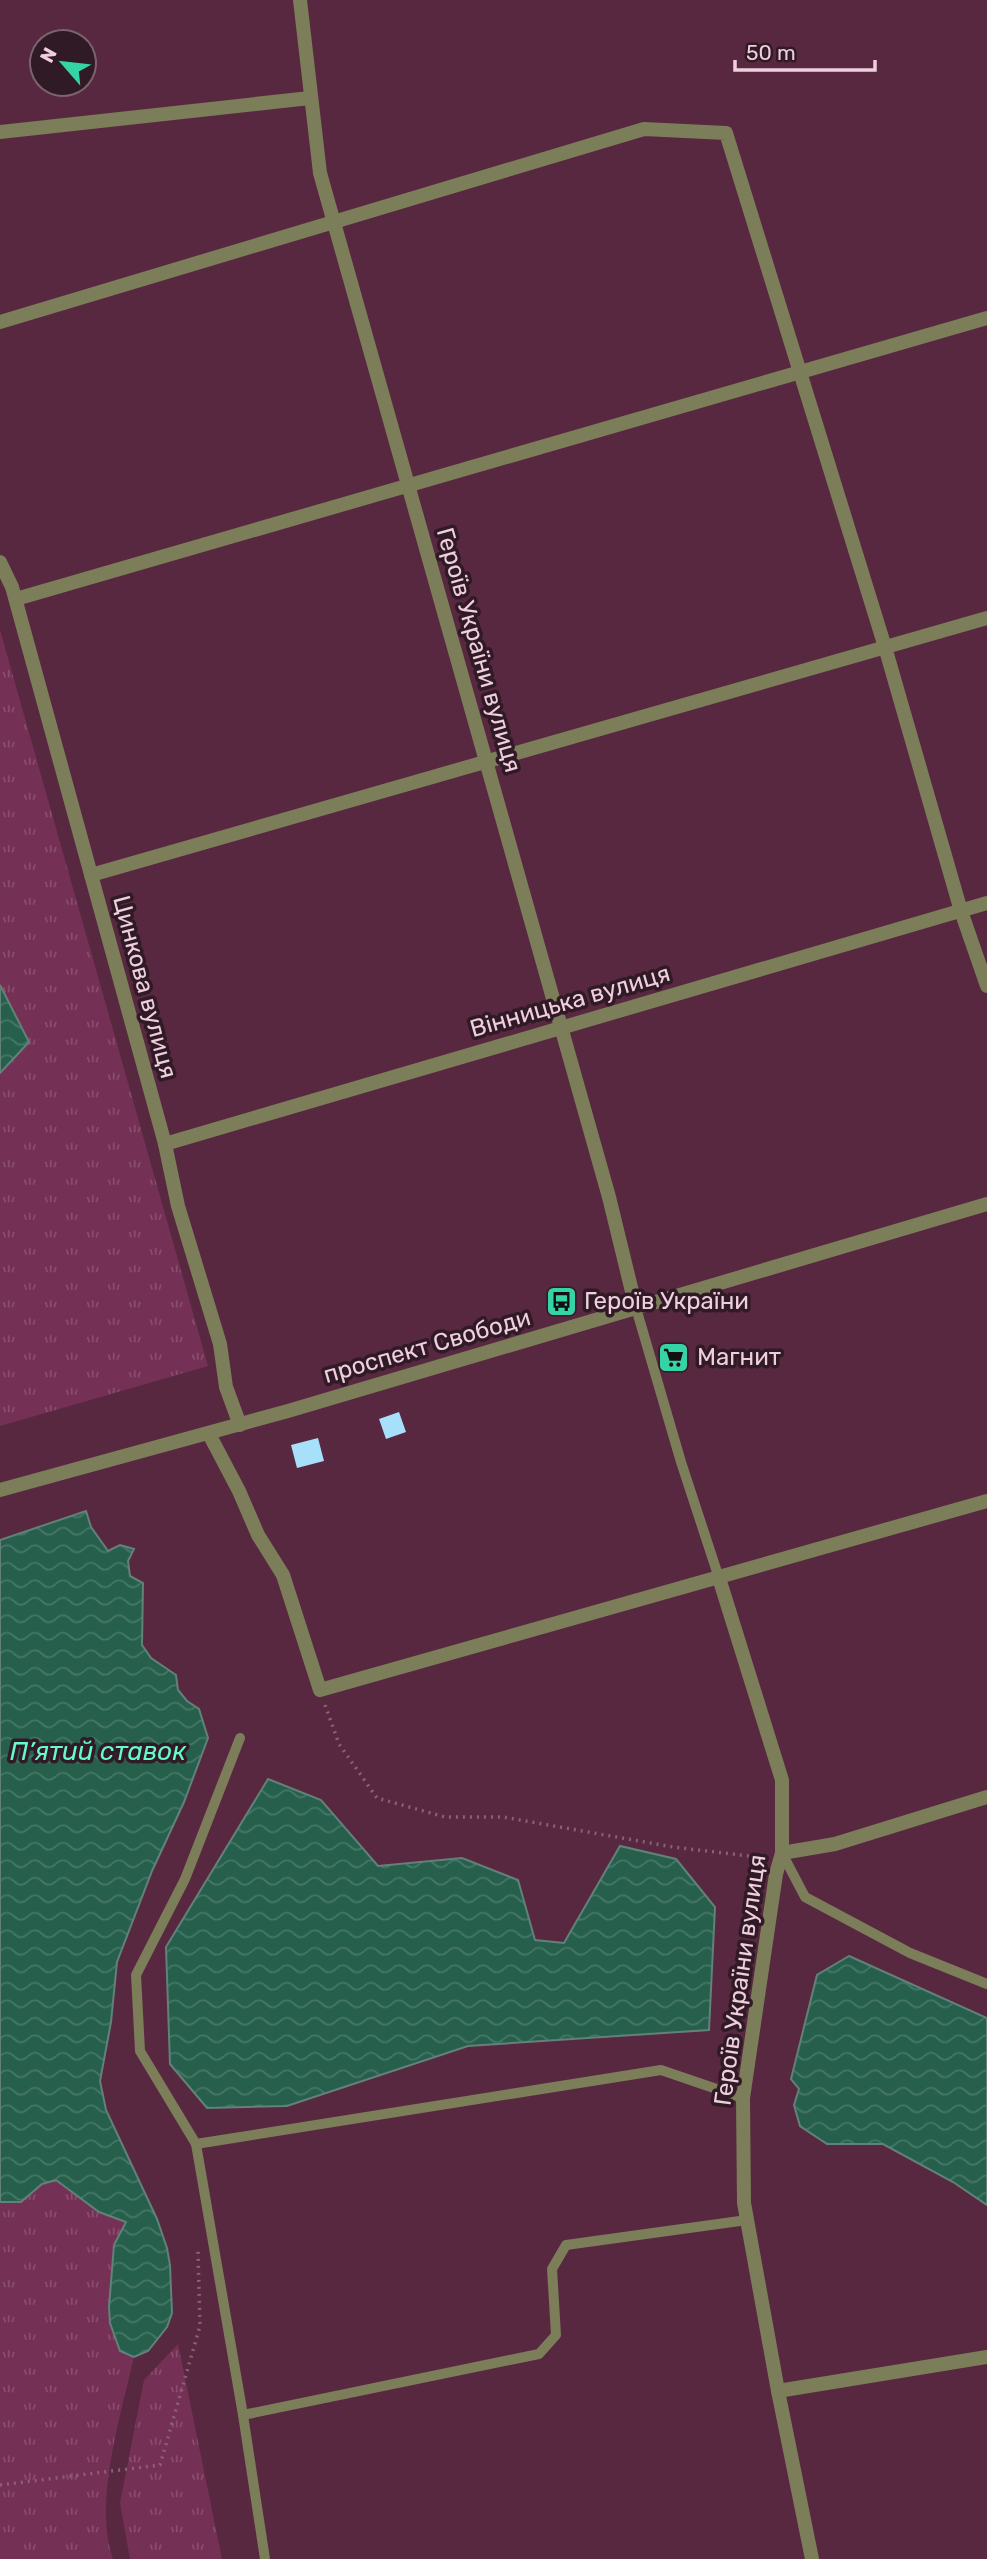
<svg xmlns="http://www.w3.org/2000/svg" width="987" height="2559" font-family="Rubik,sans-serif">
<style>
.grass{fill:url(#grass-tufts)}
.water{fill:url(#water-waves);stroke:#628178;stroke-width:2}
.building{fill:#a7e0fa}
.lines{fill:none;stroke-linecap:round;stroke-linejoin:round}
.path{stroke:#8b6076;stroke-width:3.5;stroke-dasharray:2 5;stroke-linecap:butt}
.lane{stroke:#7c7d59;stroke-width:10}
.street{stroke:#7c7d59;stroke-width:14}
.labels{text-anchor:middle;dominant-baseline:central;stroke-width:7;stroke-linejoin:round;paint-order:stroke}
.street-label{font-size:24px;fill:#efcfde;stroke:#301a25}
.poi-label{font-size:24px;fill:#efcfde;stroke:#301a25;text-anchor:start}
.water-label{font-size:26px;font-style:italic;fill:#65facb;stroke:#301a25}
</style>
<defs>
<pattern id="grass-tufts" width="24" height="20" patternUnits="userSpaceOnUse" patternTransform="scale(1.75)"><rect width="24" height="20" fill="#753056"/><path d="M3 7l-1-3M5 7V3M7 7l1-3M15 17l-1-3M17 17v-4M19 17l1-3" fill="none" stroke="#894d6e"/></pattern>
<pattern id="water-waves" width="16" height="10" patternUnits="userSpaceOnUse" patternTransform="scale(1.75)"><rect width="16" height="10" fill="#26604d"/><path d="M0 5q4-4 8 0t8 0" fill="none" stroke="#467666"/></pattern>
</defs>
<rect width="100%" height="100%" fill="#582841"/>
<g class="grass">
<polygon points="0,630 208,1366 0,1426"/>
<path d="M 56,2180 L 99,2212 L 127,2222 L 114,2245 L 120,2350 L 134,2357 C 121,2414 93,2503 113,2559 L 0,2559 L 0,2202 L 21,2201 L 42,2184 Z"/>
<polygon points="178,2344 222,2559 130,2559 120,2503 144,2380"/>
</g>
<g class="water">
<polygon points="0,985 29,1042 0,1073"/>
<polygon points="86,1511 91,1527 108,1551 120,1545 134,1549 128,1561 130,1576 143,1583 142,1645 151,1658 176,1675 178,1690 187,1701 199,1709 208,1738 184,1802 152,1871 117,1962 111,2022 100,2081 106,2110 157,2219 167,2248 170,2265 172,2313 167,2327 148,2351 134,2357 120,2351 110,2323 109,2307 114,2245 126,2222 99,2212 56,2180 42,2184 21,2202 0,2202 0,1540"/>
<polygon points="268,1779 321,1800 378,1866 462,1858 518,1880 535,1940 564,1943 620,1846 676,1859 715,1907 709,2030 468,2046 287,2106 207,2108 170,2064 166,1947"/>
<polygon points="849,1956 987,2018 987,2205 953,2182 883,2144 827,2144 800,2126 794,2105 799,2089 791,2079 817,1975"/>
</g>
<g class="building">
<polygon points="399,1412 406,1432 386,1439 379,1419"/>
<polygon points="318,1438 324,1461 297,1468 291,1445"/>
</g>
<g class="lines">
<g class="path">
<polyline points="325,1705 339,1744 377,1798 445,1817 503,1817 673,1847 749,1856 767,1855"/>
<polyline points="0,2485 160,2465 200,2326 198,2251"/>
</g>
<g class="lane">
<polyline points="636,1308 681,1462 719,1578"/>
<polyline points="240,1738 185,1879 136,1975 140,2051 196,2144 661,2070 743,2098"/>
<polyline points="782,1853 805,1897 910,1953 987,1984"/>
<polyline points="196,2144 243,2415 265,2559"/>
<polyline points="243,2415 539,2354 556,2335 552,2269 566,2245 747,2220"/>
</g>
<g class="street">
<polyline points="300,0 320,173 609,1197 636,1308"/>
<polyline points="0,132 310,98"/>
<polyline points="0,322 644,129 726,133 885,647 961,911 987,986"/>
<polyline points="0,562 12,587 165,1144 178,1206 220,1344 226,1387 240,1425"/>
<polyline points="16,599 987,318"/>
<polyline points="91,875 987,618"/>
<polyline points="165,1144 987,903"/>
<polyline points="209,1434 239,1491 258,1535 283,1575 320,1690 987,1501"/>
<polyline points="0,1490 288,1411 987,1204"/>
<polyline points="719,1578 782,1780 782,1853 776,1874 743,2098 744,2203 778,2391 812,2559"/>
<polyline points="782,1853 835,1844 987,1797"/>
<polyline points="778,2391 987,2357"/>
</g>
</g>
<defs>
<symbol id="bus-square" viewBox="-11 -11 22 22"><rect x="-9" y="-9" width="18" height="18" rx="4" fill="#35d4a7" stroke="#301a25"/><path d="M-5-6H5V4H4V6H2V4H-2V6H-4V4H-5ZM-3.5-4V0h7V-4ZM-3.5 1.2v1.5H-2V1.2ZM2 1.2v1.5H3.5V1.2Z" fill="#111"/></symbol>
<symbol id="supermarket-square" viewBox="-11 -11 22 22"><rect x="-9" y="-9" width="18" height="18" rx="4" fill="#35d4a7" stroke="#301a25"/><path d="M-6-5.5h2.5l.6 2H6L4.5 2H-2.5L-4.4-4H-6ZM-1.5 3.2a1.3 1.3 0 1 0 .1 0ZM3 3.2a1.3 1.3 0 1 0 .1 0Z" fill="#111"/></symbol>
</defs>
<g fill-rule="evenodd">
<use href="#bus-square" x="544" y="1284" width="35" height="35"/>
<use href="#supermarket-square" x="656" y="1340" width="35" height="35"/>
</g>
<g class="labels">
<g class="street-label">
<text transform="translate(479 650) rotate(74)">Героїв України вулиця</text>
<text transform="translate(145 987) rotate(75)">Цинкова вулиця</text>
<text transform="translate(570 1001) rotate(-16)">Вінницька вулиця</text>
<text transform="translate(427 1346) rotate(-16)">проспект Свободи</text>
<text transform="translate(740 1980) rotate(-82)">Героїв України вулиця</text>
</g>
<g class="poi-label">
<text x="584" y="1301">Героїв України</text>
<text x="697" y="1357">Магнит</text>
</g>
<g class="water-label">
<text x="98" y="1751">П’ятий ставок</text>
</g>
</g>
<g transform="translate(63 63) rotate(298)"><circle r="33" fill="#301a25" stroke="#7c626f" stroke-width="2"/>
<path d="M0-5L12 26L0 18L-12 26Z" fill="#35d4a7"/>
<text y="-10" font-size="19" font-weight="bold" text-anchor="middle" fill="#efcfde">N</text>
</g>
<path d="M735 60v10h140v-10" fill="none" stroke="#efcfde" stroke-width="3.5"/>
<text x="746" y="60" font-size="21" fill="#efcfde" stroke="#301a25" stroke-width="5" paint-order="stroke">50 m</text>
</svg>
